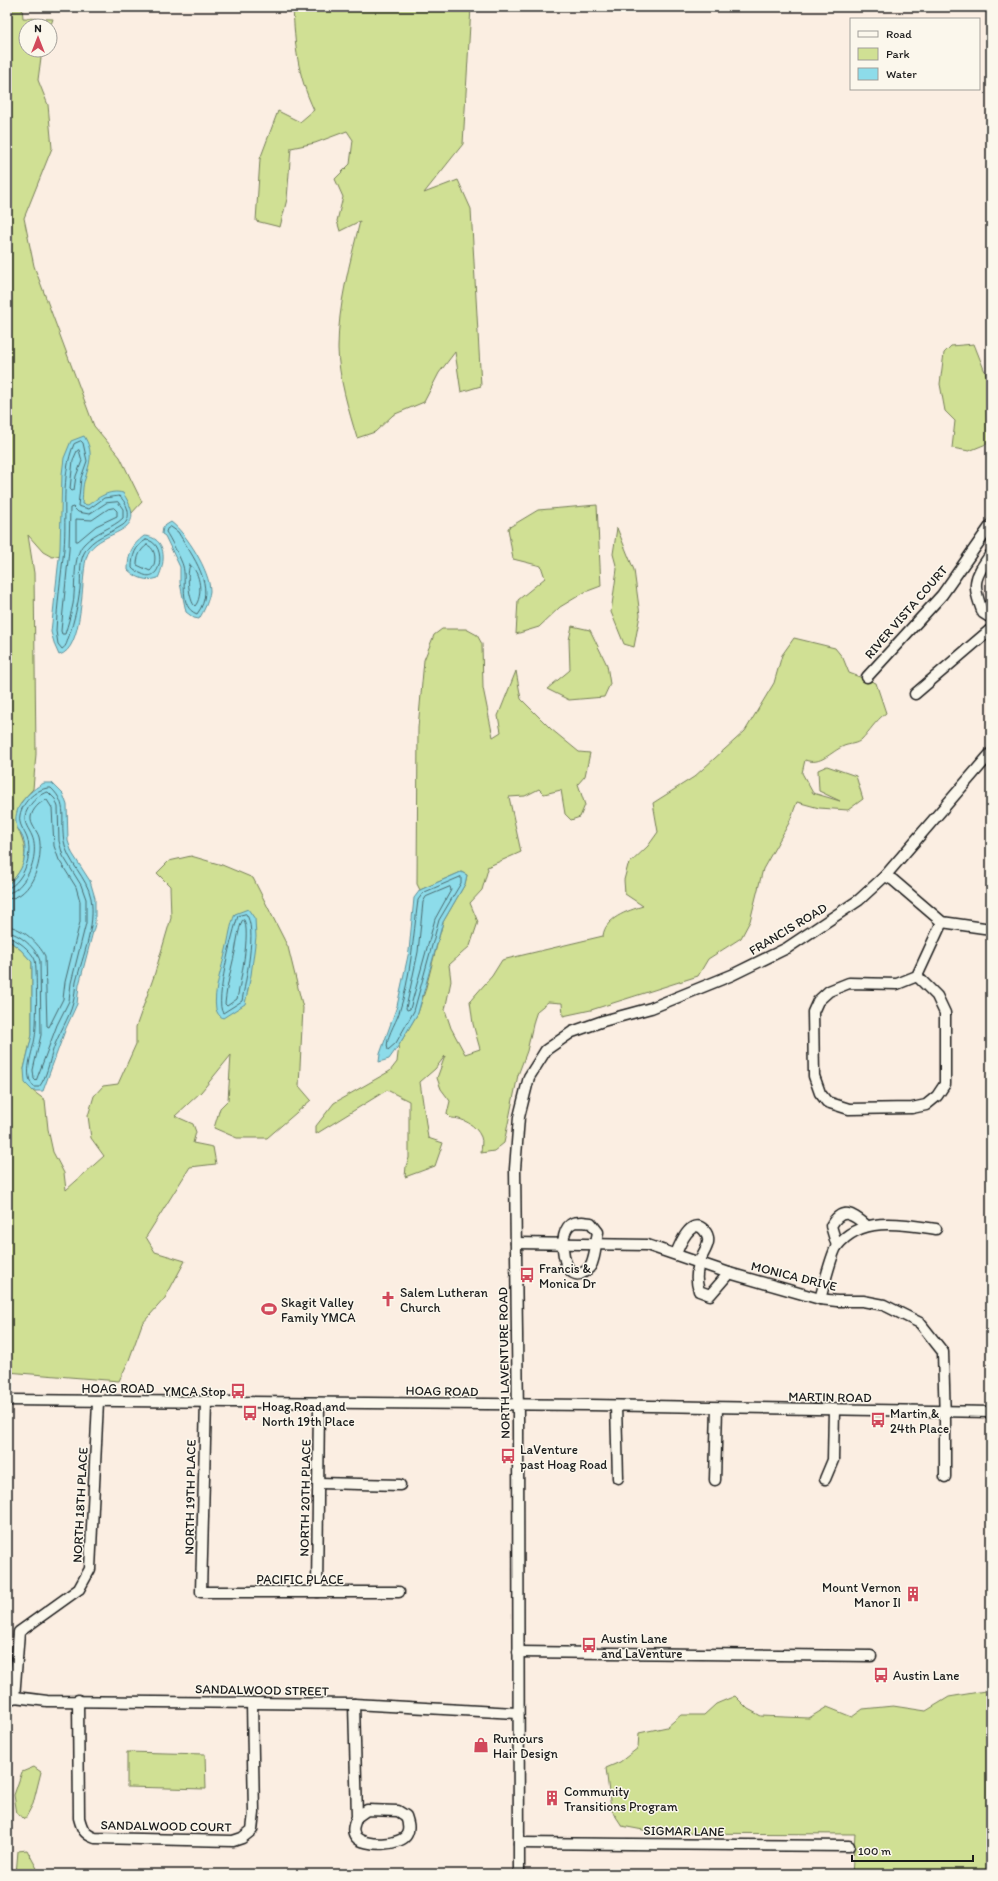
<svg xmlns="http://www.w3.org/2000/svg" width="998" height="1881" font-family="Itim,sans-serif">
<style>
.green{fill:#d0e094;stroke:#767e58}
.water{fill:#8ddcea;stroke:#608f98}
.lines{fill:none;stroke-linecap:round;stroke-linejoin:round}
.shore{stroke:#49696e;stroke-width:1}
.minor-casing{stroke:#1c1c1c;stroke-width:13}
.minor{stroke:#fbf7ec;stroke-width:10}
.labels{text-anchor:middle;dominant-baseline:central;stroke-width:3;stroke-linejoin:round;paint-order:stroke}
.street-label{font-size:13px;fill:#1c1c1c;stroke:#fbf7ec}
.poi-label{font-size:13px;fill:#1c1c1c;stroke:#fbf7ec;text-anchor:start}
</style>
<rect width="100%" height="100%" fill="#fbeee2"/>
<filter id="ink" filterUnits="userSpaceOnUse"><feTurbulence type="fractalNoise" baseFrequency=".025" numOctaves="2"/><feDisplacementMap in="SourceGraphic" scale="8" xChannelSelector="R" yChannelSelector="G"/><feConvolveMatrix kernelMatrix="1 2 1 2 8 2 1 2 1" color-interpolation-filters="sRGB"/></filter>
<g filter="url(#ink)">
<g class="green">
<path d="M 7,7 L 22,7 L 23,18 L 53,19 L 50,27 L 26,26 L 26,50 L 42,50 L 38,80 L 48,105 L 52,148 L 24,218 L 34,266 L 94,426 L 120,457 L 142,502 L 119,527 L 82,550 L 52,557 L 43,552 L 28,535 L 34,573 L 36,754 L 33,789 L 22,801 L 17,827 C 29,849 28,868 7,885 Z"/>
<path d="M 293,7 L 471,7 L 463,144 L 424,193 L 458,180 L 471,209 L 481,386 L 461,392 L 455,352 L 439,373 L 424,402 L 393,415 L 375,432 L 357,438 C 349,412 338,375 338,348 C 338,305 350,263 360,221 L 340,231 L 337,221 L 343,197 L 335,179 L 350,164 L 353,140 L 347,131 L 315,143 L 291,148 L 287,199 L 280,227 L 256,221 L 260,159 L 278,111 L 300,122 L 314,110 C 297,74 295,46 293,7 Z"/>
<polygon points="974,344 987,377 991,370 991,442 969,451 952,448 955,421 945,411 940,384 944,353 951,346"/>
<polygon points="597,505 601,586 585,592 560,607 539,627 516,634 518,600 545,578 541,566 513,559 508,528 538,510"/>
<polygon points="617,528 634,570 640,615 634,647 624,644 611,612 617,569 613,554"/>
<polygon points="572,626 590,630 607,665 610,684 604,697 569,700 547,689 570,670 569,640"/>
<path d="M 442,629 L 466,629 L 477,635 L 482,644 L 483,688 L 493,737 L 501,732 L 498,716 L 516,671 L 521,699 L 551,729 L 579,752 L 590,753 L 585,776 L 578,784 L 585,805 L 580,817 L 571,820 L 565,814 L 561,790 L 544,794 L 539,789 L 525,796 L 509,797 L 521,852 L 487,867 L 488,869 L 482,890 L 470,903 L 478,922 L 470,946 L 449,965 L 451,981 L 445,1010 L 451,1028 L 465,1054 L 480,1049 L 473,1024 L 470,1001 L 492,976 L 502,960 L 603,936 C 605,918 627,911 643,906 L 625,894 L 624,880 L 628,865 L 648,846 L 658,832 L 653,803 L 694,777 L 745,731 L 774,683 L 782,655 L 794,638 L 835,648 L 843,658 L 849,673 L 876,683 L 886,713 C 875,721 870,731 861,740 C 857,744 849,744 844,746 C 830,752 821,766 805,760 L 802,773 L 813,793 L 840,801 L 819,791 L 818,770 L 827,766 L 856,776 L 863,799 L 848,810 L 819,808 L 797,802 L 789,823 L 763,869 L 750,921 L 741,938 L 708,959 L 698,976 L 591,1010 L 563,1016 L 562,1003 L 548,1002 L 537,1011 L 534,1020 L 527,1051 L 518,1075 L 504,1143 L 494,1151 L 481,1153 C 481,1149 483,1141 481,1137 C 476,1125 463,1118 451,1118 L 447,1114 L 450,1101 L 441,1089 L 437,1078 L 445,1056 L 435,1069 L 420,1082 L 428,1138 L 443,1143 L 435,1166 L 405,1177 L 406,1166 L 409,1158 L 409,1101 L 387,1090 L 316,1134 L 316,1126 L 334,1103 L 390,1071 L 397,1062 L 399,1045 L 418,1013 L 425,991 L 443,922 L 465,884 L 467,875 L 461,872 L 420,890 L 417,884 L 418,728 L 424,660 L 434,635 Z"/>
<polygon points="191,856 222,865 253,878 288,947 303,1008 299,1086 311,1100 267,1138 237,1138 214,1128 220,1108 228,1100 231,1055 201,1092 175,1116 193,1124 196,1132 193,1143 213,1147 216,1164 190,1167 146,1237 155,1252 185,1261 165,1298 142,1324 129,1360 119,1381 7,1372 7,939 21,950 32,962 32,1035 24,1069 33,1091 45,1100 48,1129 53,1152 64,1173 66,1190 104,1156 91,1138 88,1116 94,1096 103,1086 118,1084 136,1044 136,1027 154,976 171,918 170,886 157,873 169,861"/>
<polygon points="991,1690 991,1874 852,1874 855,1834 659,1833 622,1826 611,1809 606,1768 620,1762 638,1748 639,1733 667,1727 681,1715 704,1715 716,1704 735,1696 748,1709 761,1716 809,1718 827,1707 852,1717 863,1709 893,1706 926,1711 949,1697"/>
<polygon points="127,1752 205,1754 206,1789 127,1787"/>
<polygon points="34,1767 41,1772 33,1804 25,1819 17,1814 14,1795 22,1772"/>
<polygon points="27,1850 40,1874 16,1874 18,1851"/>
</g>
<g class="water">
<path d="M 84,436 C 94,452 90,462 85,479 C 82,486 83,496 82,504 L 88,505 C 98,498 109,489 123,493 C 154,540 94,526 86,559 C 81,579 84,650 59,655 L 55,646 L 51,632 L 60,549 L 62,474 L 64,458 L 71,441 Z"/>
<path d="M 171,522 C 186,533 210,571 210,591 C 209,600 204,611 199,619 L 194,618 L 186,612 L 180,583 L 180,567 L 165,536 L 162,534 L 163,527 Z"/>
<path d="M 144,536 C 167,537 166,562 158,578 C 146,582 137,578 128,570 C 128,554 131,546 144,536 Z"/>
<path d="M 44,783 L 52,783 L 63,794 L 67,805 L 68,841 L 72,853 L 90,881 L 95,898 L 95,924 L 79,985 L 77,1004 L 66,1028 L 43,1091 L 33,1091 L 25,1083 L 24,1069 L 32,1035 L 32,962 L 21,950 L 7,939 L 7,885 C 21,874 28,859 24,841 C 23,836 19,832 17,827 C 11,808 29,791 44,783 Z"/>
<polygon points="461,872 467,875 465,884 443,922 418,1013 399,1045 389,1059 379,1062 380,1054 397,1006 409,951 414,898 420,890"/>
<path d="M 248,909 L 255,919 L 256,937 L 251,975 L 245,1004 L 223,1018 C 219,1016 217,1013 216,1009 C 213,991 222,968 226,950 C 229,938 230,926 235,914 Z"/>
</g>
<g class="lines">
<g class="shore">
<path d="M 81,441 L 83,443 L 87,461 L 81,478 L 78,506 L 89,509 L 104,498 L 119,496 C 127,502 133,518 123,525 C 110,534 92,537 84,553 C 79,563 81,577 80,589 C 78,605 74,621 69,636 C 67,641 67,646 62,649 L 58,644 L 56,631 C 57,604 61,577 64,549 C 67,514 60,477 74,444 Z"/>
<polygon points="79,450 82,461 76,476 74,490 72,491 70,489 73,460 77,451"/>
<path d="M 118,502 L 123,509 L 123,518 C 113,528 95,532 84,544 C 72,556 76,587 73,604 C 71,614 68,624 65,634 L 62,634 L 61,631 L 69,550 L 70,508 L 73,507 L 78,512 L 89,514 L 106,503 Z"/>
<polygon points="114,508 117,511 117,516 96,526 78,541 76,541 76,519 92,520 108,509"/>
<path d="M 171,527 L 178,532 C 192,556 218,587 197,614 C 178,607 187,580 183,566 C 182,561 169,536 166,532 L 167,529 Z"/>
<path d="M 146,540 C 167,541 163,585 142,574 C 138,572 134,571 132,568 C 132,556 135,546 146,540 Z"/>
<path d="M 147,545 C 157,548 157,565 150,571 L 137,565 C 137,557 140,550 147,545 Z"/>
<path d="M 190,565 C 201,572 203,597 195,606 C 189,602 186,572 190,565 Z"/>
<path d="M 461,877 L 461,883 L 439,920 L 414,1011 L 396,1043 L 388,1050 C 384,1040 396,1023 399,1013 C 411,976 413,938 418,900 L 423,893 Z"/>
<polygon points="450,887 451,890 435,919 410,1009 407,1010 406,1008 418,952 423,902 426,897"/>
<path d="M 7,888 C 12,887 16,883 19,879 C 27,869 32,850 27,838 C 24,830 18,824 20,815 C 22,802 38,787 51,788 C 69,805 60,819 64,841 C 67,862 87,877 91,898 C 96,926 83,955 76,982 C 75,988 75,996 73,1003 C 69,1019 58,1034 53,1050 C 49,1062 47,1077 39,1087 L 34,1087 C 22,1075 33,1052 35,1037 C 37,1028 37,966 35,960 C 32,951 16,938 7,937"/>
<path d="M 7,893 C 14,892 18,888 22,883 C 32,872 38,850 32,836 C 29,829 24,824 25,816 C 27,806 39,793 48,792 L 55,799 L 58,807 L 59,841 L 63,856 L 81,885 L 86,899 L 86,923 L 71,983 L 69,1001 L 57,1025 L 36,1081 L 34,1079 L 33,1070 L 41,1035 L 40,961 C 37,949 19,933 7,932"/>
<path d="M 7,899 C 33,898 44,858 39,837 C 37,830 30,825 31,817 C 32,810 40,801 47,800 L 52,808 L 54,846 L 59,860 L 76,887 L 80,901 L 80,922 L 65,982 L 63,999 L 49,1027 L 47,1026 L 45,956 C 39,944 22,927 7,926"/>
<path d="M 246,914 C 258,928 245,983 242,1001 L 223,1013 C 214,1003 233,931 238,916 Z"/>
<path d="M 244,920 C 251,931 240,985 237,999 L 227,1006 L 225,1004 C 227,984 231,970 235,952 C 237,941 238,931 242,921 Z"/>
</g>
<defs>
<g id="minor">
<path d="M 991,554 C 973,579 972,584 983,613 L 991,618"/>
<polyline points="867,677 942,595 991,525"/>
<polyline points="915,694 991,629"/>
<polyline points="885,876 893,880 942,922 991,929"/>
<polyline points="917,976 937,996 945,1013 945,1084 937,1096 926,1105 912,1108 849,1109 827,1102 820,1093 814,1076 813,1012 818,1001 829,991 849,983 897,984 917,976 942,922"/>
<path d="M 582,1222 L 591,1223 L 598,1232 C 596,1241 596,1251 593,1260 C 592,1265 589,1269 584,1272 C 563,1286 555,1230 573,1223 C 575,1222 579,1222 582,1222 Z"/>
<polyline points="516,1243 647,1245 729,1273 820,1299 837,1301 863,1301 884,1305 920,1323 943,1352 945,1421 945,1477"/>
<path d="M 837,1246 L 831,1226 C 842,1206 853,1214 867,1226"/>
<path d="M 676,1254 C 679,1246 691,1216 704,1230 C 715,1242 701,1253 699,1264 C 696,1273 696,1282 699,1291 L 710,1295 L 729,1273"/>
<path d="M 820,1299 C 823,1289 832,1252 837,1246 C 861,1215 904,1224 936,1229"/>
<polyline points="7,1400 591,1405 991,1412"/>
<polyline points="206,1402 201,1592 399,1592"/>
<polyline points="616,1406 618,1478"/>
<polyline points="825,1479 833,1460 834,1410"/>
<polyline points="715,1480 717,1408"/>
<polyline points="319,1483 400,1485"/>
<polyline points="317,1592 319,1404"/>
<polyline points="518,1652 871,1656"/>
<polyline points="7,1696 47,1701 354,1704 517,1713"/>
<polyline points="14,1698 19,1632 79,1589 90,1569 98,1402"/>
<path d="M 78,1700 L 79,1818 C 82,1829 84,1834 95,1838 L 233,1841 L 242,1838 L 252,1830 L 254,1813 L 252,1703"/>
<path d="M 354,1704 L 357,1817 C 354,1824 351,1831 356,1837 C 364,1847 402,1846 407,1834 C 410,1828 408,1822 406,1816 L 398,1811 L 367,1810 L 357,1817"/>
<polyline points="519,1843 849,1846"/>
<polyline points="519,1874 518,1418 515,1169 519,1117 529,1077 546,1050 572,1032 603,1021 651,1008 732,975 787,948 859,900 885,876 991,753"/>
</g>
</defs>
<use href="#minor" class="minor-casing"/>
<use href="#minor" class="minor"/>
</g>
</g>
<defs>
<symbol id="bus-bare" viewBox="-9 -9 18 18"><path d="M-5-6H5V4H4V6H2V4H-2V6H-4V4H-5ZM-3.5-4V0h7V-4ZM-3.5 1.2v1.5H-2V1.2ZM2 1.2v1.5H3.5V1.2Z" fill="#d1495b" stroke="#fbf7ec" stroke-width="2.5" paint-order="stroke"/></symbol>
<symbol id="church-bare" viewBox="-9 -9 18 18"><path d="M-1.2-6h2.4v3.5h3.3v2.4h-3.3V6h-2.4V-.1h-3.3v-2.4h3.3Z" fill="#d1495b" stroke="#fbf7ec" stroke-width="2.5" paint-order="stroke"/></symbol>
<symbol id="stadium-bare" viewBox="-9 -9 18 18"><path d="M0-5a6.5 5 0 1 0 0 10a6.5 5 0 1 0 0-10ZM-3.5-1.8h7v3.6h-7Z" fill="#d1495b" stroke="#fbf7ec" stroke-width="2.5" paint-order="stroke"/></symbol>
<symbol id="building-bare" viewBox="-9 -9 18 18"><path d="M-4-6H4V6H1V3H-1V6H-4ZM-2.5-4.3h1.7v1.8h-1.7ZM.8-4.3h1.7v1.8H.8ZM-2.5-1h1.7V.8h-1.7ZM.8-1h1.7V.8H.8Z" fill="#d1495b" stroke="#fbf7ec" stroke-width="2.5" paint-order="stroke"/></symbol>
<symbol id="shop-bare" viewBox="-9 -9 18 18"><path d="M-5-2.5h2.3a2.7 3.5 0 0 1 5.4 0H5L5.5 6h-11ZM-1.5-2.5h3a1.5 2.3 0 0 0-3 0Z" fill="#d1495b" stroke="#fbf7ec" stroke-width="2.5" paint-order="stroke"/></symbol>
</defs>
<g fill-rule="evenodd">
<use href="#bus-bare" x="516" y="1264" width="22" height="22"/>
<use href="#church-bare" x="377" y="1288" width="22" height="22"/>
<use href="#stadium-bare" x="258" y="1298" width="22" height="22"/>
<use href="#bus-bare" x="227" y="1380" width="22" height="22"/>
<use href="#bus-bare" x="239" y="1402" width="22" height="22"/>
<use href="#bus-bare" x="867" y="1409" width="22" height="22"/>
<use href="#bus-bare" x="497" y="1445" width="22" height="22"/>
<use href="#building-bare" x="902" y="1583" width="22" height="22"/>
<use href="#bus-bare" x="578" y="1634" width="22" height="22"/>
<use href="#bus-bare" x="870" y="1664" width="22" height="22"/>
<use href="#shop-bare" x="470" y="1734" width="22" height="22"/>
<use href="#building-bare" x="541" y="1787" width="22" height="22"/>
</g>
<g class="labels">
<g class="street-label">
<text transform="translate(906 612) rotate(-49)">RIVER VISTA COURT</text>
<text transform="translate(788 929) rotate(-31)">FRANCIS ROAD</text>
<text transform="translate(794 1276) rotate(14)">MONICA DRIVE</text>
<text transform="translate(504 1363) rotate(-91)">NORTH LAVENTURE ROAD</text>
<text x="118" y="1388">HOAG ROAD</text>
<text transform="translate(442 1391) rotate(1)">HOAG ROAD</text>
<text transform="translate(830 1397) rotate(1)">MARTIN ROAD</text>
<text transform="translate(190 1497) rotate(-89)">NORTH 19TH PLACE</text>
<text transform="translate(305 1498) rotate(-89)">NORTH 20TH PLACE</text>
<text transform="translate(80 1505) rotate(-87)">NORTH 18TH PLACE</text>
<text x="300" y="1579">PACIFIC PLACE</text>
<text transform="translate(262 1690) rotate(1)">SANDALWOOD STREET</text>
<text transform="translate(166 1826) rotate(1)">SANDALWOOD COURT</text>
<text transform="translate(684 1831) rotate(1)">SIGMAR LANE</text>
</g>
<g class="poi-label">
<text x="539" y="1268">Francis &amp;<tspan x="539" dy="15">Monica Dr</tspan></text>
<text x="400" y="1292">Salem Lutheran<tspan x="400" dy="15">Church</tspan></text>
<text x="281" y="1302">Skagit Valley<tspan x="281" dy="15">Family YMCA</tspan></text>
<text x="226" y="1391" text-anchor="end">YMCA Stop</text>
<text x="262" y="1406">Hoag Road and<tspan x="262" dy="15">North 19th Place</tspan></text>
<text x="890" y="1413">Martin &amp;<tspan x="890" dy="15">24th Place</tspan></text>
<text x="520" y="1449">LaVenture<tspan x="520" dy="15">past Hoag Road</tspan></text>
<text x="901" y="1587" text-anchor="end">Mount Vernon<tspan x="901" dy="15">Manor II</tspan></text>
<text x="601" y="1638">Austin Lane<tspan x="601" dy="15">and LaVenture</tspan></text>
<text x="893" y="1675">Austin Lane</text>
<text x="493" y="1738">Rumours<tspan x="493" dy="15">Hair Design</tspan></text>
<text x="564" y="1791">Community<tspan x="564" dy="15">Transitions Program</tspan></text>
</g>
</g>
<rect width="998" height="1881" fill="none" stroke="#fbf7ec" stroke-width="24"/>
<rect x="12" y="12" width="974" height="1857" fill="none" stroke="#1c1c1c" stroke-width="1.5" filter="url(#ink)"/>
<rect x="850" y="18" width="130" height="72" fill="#fbf7ec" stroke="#a29f99"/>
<rect x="858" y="31" width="20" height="6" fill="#fbf7ec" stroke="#a29f99"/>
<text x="886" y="38" font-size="12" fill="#1c1c1c">Road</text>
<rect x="858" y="48" width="20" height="12" fill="#d0e094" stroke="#a29f99"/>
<text x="886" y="58" font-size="12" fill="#1c1c1c">Park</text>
<rect x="858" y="68" width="20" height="12" fill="#8ddcea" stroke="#a29f99"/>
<text x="886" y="78" font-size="12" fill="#1c1c1c">Water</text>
<g transform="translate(38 38)"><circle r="19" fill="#fbf7ec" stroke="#a29f99"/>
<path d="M0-3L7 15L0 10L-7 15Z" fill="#d1495b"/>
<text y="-6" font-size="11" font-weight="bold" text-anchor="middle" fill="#1c1c1c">N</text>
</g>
<path d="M852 1855v6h121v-6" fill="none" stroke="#1c1c1c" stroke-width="2"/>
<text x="858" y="1855" font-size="12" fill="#1c1c1c" stroke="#fbf7ec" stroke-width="3" paint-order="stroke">100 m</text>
</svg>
